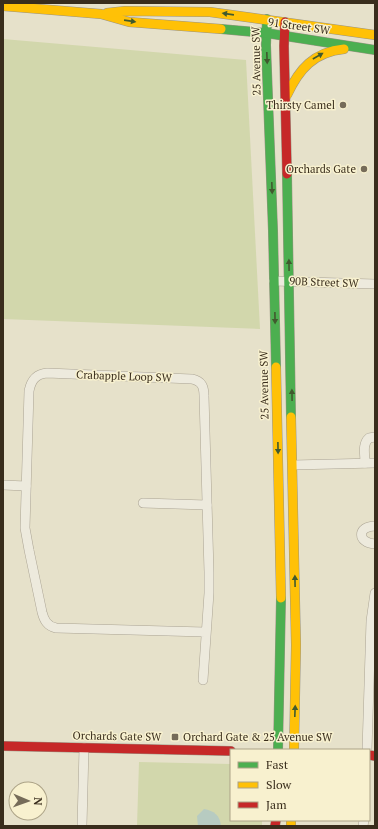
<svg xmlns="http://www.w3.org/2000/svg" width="378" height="829" font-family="'PT Serif',serif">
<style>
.green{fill:#d2d7ac}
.water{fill:#b7cbc1}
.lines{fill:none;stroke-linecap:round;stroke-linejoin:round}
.street-casing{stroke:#aba494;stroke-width:10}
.fast-casing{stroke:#9a9484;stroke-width:10}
.slow-casing{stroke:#9a9484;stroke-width:10}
.jam-casing{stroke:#9a9484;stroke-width:10}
.street{stroke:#edeadd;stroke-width:9}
.fast{stroke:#4caf50;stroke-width:9}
.slow{stroke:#ffc107;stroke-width:9}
.jam{stroke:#c62828;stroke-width:9}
.oneway{fill:#405a2e}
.poi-dot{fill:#766c59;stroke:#f8f1cf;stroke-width:1.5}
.labels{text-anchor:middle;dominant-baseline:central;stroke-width:3;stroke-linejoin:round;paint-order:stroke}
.street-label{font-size:11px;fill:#392d1c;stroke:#f8f1cf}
.poi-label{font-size:11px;fill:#392d1c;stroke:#f8f1cf;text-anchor:end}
</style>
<rect width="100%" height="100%" fill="#e6e1ca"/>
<g class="green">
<polygon points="3,39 246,60 260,329 3,319"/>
<polygon points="139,762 231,764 231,820 262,820 262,826 137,826"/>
</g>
<path class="water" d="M 204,809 C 214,811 220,815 221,826 L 198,826 L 197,816 Z"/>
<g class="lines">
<defs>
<g id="street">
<polyline points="274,281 375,284"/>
<path d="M 365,463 C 365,454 362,444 369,438 L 375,437"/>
<polyline points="293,465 375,463"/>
<polyline points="3,485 26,486"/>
<polyline points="143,503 207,505"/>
<path d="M 375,526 C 357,526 357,543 375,544"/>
<path d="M 203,680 L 209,593 L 209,572 L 204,396 C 204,387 202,381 192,379 L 47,373 C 35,374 31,381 29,391 L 25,528 L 29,550 L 42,612 C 44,620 47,626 56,628 L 205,632"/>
<polyline points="367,750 371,621 375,593"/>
<polyline points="82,826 84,748"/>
<polyline points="363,826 364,820"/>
</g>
<g id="fast">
<polyline points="267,19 266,45 273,231 276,367"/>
<polyline points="221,29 266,33 375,50"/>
<polyline points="287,174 291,417"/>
<polyline points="278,750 281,598"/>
</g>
<g id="slow">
<polyline points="3,6 101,14 129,22 221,29"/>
<polyline points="107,13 125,11 210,12 375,35"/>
<path d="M 287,95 C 299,69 314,52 344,49"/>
<polyline points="276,367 281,598"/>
<polyline points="291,417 296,645 294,750"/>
<polyline points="291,820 291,826"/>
</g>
<g id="jam">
<polyline points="285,22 284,46 287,174"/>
<polyline points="3,746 231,751"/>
<polyline points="369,755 375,756"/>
<polyline points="275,826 276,820"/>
</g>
</defs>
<use href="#street" class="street-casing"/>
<use href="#fast" class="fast-casing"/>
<use href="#slow" class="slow-casing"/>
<use href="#jam" class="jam-casing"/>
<use href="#street" class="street"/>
<use href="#fast" class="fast"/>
<use href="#slow" class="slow"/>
<use href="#jam" class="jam"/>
</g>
<defs><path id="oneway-solid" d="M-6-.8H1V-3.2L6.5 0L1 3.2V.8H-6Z"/></defs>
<g class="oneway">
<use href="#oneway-solid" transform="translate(228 14) rotate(-172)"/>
<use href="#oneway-solid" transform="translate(130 21) rotate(8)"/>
<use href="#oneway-solid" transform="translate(318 56) rotate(-30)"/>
<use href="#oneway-solid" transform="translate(267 58) rotate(88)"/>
<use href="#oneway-solid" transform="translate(272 188) rotate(88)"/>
<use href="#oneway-solid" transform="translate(289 265) rotate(-91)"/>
<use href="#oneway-solid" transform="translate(275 318) rotate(89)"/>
<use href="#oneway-solid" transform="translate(292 395) rotate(-91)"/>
<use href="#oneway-solid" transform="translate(278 448) rotate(89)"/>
<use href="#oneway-solid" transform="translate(295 581) rotate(-91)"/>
<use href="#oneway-solid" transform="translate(295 711) rotate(-88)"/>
</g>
<g class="poi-dot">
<circle cx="343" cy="105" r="4"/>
<circle cx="364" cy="169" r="4"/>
<rect x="171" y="733" width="8" height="8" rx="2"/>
</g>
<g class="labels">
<g class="street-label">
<text transform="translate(299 26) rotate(8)">91 Street SW</text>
<text transform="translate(256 61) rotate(-91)">25 Avenue SW</text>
<text transform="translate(324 282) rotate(2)">90B Street SW</text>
<text transform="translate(124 376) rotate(2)">Crabapple Loop SW</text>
<text transform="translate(264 385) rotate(-91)">25 Avenue SW</text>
<text transform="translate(117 736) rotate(1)">Orchards Gate SW</text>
</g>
<g class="poi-label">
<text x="335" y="105">Thirsty Camel</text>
<text x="356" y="169">Orchards Gate</text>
<text x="183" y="737" text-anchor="start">Orchard Gate &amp; 25 Avenue SW</text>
</g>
</g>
<rect width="378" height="829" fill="none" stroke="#392d1c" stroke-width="8"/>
<rect x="230" y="749" width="140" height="72" fill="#f8f1cf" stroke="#aca387"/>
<rect x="238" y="762" width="20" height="6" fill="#4caf50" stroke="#aca387"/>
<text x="266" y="769" font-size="12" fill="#392d1c">Fast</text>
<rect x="238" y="782" width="20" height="6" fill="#ffc107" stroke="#aca387"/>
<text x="266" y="789" font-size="12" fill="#392d1c">Slow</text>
<rect x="238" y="802" width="20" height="6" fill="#c62828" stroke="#aca387"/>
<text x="266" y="809" font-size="12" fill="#392d1c">Jam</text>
<g transform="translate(28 801) rotate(92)"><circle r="19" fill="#f8f1cf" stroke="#aca387"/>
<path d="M0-3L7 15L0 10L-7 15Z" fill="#766c59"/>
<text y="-6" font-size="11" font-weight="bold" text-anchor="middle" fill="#392d1c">N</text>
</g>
</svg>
